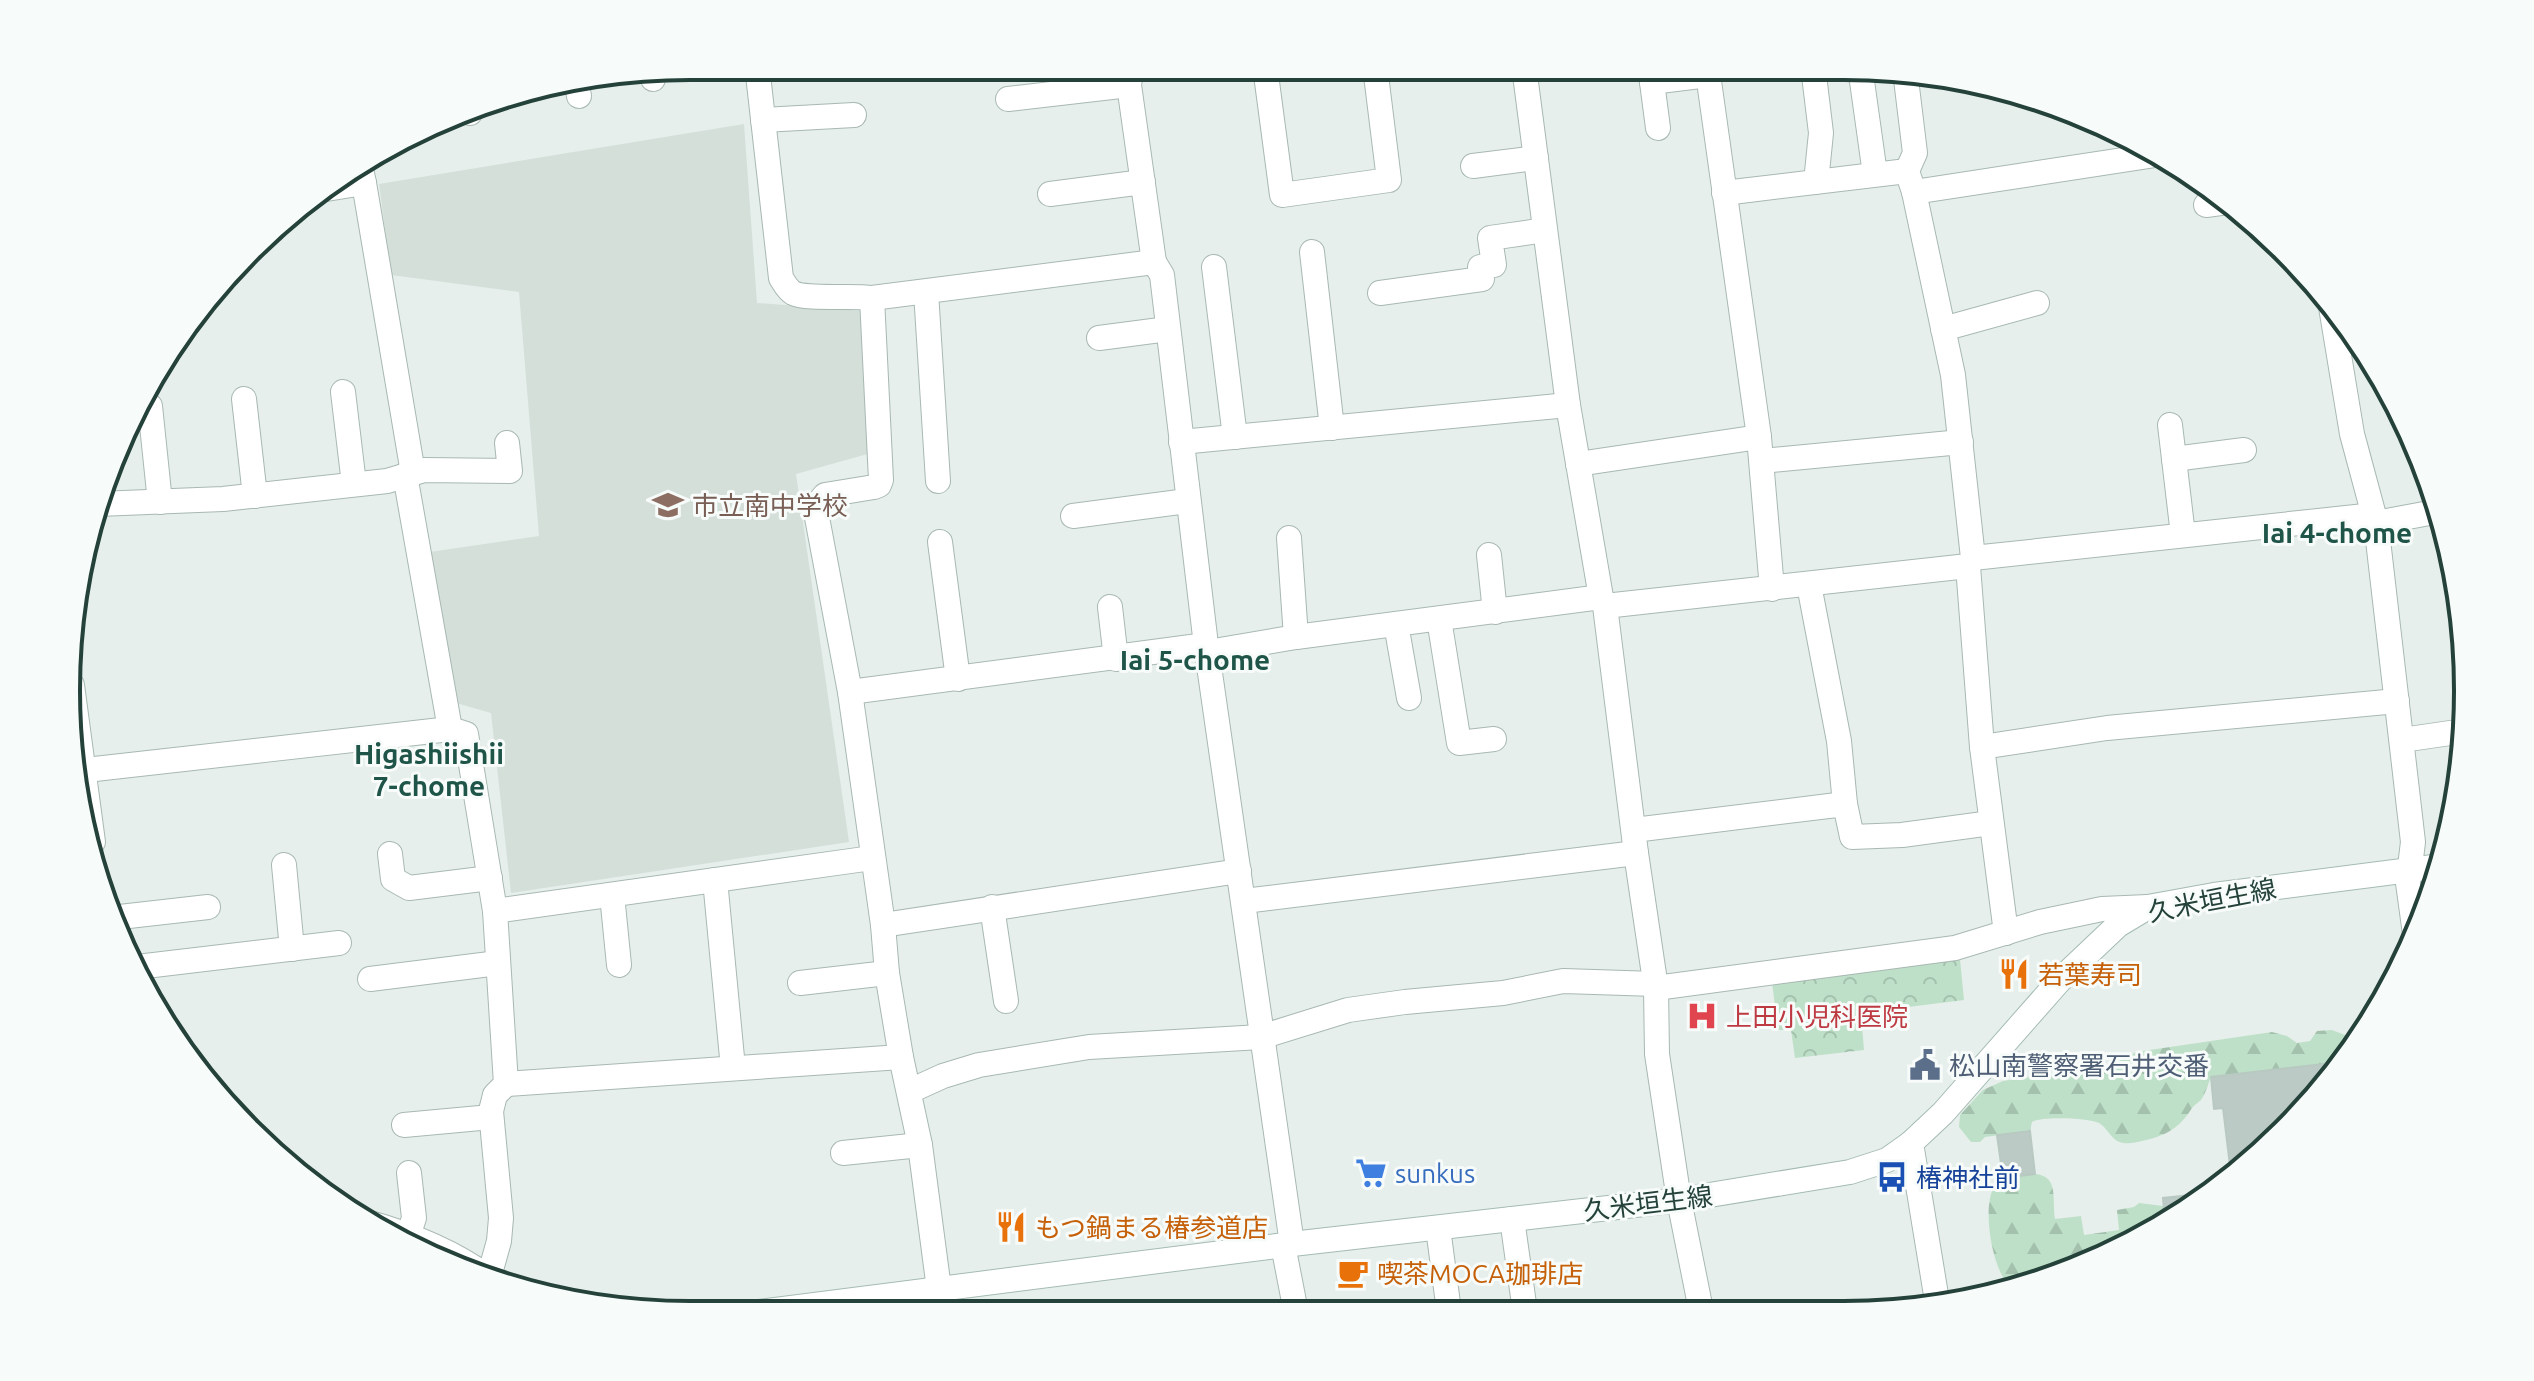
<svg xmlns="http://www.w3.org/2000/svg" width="2534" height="1381" font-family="Ubuntu,'Noto Sans JP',sans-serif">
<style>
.built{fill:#d4dfda}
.forest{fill:url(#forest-firs)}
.park{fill:url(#park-crowns)}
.building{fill:#bbcac4;stroke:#b8c9c2;stroke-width:2}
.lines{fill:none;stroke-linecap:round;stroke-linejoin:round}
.minor-casing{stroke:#a8b8b2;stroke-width:26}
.secondary-casing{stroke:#a4bbb3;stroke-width:26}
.minor{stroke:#fff;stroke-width:24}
.secondary{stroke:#fff;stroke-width:24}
.labels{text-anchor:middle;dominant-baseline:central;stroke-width:6;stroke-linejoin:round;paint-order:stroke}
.education-label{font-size:26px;fill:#785e54;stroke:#f7fbf9;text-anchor:start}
.street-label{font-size:26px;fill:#24423a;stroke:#f7fbf9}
.food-label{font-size:26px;fill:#c56008;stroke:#f7fbf9;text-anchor:start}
.health-label{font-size:26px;fill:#be3a42;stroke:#f7fbf9;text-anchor:start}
.service-label{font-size:26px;fill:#4e5e75;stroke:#f7fbf9;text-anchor:start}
.shop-label{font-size:26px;fill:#366cbe;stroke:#f7fbf9;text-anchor:start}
.transit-label{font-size:26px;fill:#164399;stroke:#f7fbf9;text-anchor:start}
.neighbourhood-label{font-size:28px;font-weight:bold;fill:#1f5548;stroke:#f7fbf9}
.rim{fill:none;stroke:#24423a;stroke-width:4}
</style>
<defs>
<pattern id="forest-firs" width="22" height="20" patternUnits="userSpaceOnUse" patternTransform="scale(2)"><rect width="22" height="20" fill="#bfe0c8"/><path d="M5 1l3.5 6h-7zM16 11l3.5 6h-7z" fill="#a4c1ad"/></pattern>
<pattern id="park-crowns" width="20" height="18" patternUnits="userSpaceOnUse" patternTransform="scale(2)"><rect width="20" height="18" fill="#bfe0c8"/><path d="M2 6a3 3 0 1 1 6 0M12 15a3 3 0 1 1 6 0" fill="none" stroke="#a4c1ad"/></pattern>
</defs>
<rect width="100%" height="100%" fill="#e6efeb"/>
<polygon class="built" points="744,124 757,303 864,311 871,453 796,474 849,842 511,893 491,713 456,703 430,552 539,536 519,292 391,275 379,184"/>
<g class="forest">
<path d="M 2332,1030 L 2358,1040 L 2332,1075 L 2331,1064 L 2211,1077 C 2208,1084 2205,1095 2201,1100 C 2198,1103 2194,1105 2192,1108 C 2179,1129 2165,1136 2142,1141 C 2134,1143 2125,1145 2117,1141 C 2110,1136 2106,1127 2099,1123 C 2088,1118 2042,1116 2032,1122 L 2030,1131 L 1985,1137 L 1980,1142 L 1971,1142 L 1959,1127 L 1960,1115 L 1983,1090 L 2003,1081 L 2112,1065 L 2136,1052 L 2272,1032 L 2287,1036 L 2297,1043 L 2310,1041 L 2317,1031 Z"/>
<path d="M 2035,1174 C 2059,1176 2052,1198 2055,1219 L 2081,1216 L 2084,1235 L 2119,1230 L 2117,1210 L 2134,1207 L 2139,1203 L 2163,1206 L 2165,1222 C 2138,1236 2037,1293 2013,1287 C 1994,1283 1974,1189 2004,1177 C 2013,1174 2026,1175 2035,1174 Z"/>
</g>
<polygon class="park" points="1960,959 1964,1000 1861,1013 1864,1050 1795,1058 1791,1030 1778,1030 1772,982"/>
<g class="building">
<polygon points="2331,1063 2332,1075 2313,1103 2231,1174 2223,1108 2214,1109 2211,1077"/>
<polygon points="2030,1131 2035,1174 2003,1178 1997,1135"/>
<polygon points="2210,1193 2191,1210 2165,1222 2163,1198"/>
</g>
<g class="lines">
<defs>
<g id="minor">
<path d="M 757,66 L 781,278 C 785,284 787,289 793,293 C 807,300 852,295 872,298 L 1154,262 L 1162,275 L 1206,645 L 1292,1244"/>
<polyline points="1132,66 1129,85 1154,262"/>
<polyline points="1265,67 1282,195 1389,180 1375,67"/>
<polyline points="1524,67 1568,405 1601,597 1605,606 1636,853 1656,988 1657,1054 1679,1200 1701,1310"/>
<polyline points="1650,67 1658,128"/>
<polyline points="1707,67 1759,437 1772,589"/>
<polyline points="1792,67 1794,67"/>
<polyline points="1813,67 1821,133 1816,182"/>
<polyline points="1860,67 1875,174"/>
<polyline points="1905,71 1915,153 1907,171 1914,192 1953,375 1973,558"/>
<polyline points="652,72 653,79"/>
<polyline points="1652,82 1708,75"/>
<polyline points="577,85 579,96"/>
<polyline points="1008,99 1129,85"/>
<polyline points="470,110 470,113"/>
<polyline points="763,120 854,115"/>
<polyline points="1473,166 1536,158"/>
<polyline points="364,183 413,473"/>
<polyline points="320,190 364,183 361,169"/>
<polyline points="1914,192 2162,154"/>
<polyline points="1724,193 1907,171"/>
<polyline points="1050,194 1143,182"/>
<polyline points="2206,205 2228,202"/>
<polyline points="1312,252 1332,428"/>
<polyline points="1214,267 1235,437"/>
<polyline points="926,292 938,481"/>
<polyline points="1380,293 1482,279 1480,267 1494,265 1490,238 1545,230"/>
<polyline points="872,298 881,480 879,485 874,487 825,495 815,507 850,692 883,925 887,973 901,1057 920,1145 939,1289"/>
<polyline points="2330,301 2352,434 2376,523 2413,842 2408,883 2415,934"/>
<polyline points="1943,329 2037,303"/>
<polyline points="1099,338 1168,329"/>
<polyline points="343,392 354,484"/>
<polyline points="244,399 255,496"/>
<polyline points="150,406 160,502"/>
<polyline points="2170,425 2183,535"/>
<polyline points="1181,442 1568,405"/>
<polyline points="2174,459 2244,450"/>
<polyline points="1762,461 1961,442"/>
<polyline points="1578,464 1759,437"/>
<polyline points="405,475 450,729"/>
<polyline points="98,504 223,499 387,481 424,470 510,471 507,443"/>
<polyline points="1073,516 1187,501"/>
<polyline points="2376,523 2440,511"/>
<polyline points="1289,538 1296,637"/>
<polyline points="940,542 958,679"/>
<polyline points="1489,555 1495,612"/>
<polyline points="1968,566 1982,747 2006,933"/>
<polyline points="1809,585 1839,741 1845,804"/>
<polyline points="1605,606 1968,566 1973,558 2374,515"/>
<polyline points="1110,607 1116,659"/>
<polyline points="1439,619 1459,743 1494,739"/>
<polyline points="1396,624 1409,698"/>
<polyline points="1208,652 1296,637 1601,597"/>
<polyline points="72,685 93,842"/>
<polyline points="850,692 1206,645"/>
<polyline points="2402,740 2464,731"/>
<polyline points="1982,747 2107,728 2397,701"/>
<polyline points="77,771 450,729 466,734 495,911 872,858"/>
<polyline points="1634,830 1845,804 1852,837 1902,835 1991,823"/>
<polyline points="390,854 393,879 409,888 490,878"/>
<polyline points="284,865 292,949"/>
<polyline points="715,880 733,1068"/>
<polyline points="612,895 619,965"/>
<polyline points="1244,901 1636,853"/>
<polyline points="992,907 1006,1001"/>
<polyline points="111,918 208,907"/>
<polyline points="883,925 1239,871"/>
<polyline points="137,967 339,943"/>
<polyline points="370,979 498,963"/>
<polyline points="800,983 887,973"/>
<polyline points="1656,988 1955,948 2040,922 2102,909 2148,907"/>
<polyline points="506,1084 901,1057"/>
<polyline points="910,1091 943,1076 979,1065 1089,1047 1261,1037 1348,1010 1405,1002 1503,993 1563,981 1656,984"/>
<polyline points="404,1125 491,1117"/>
<polyline points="1911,1143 1938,1307"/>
<polyline points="843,1153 920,1145"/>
<polyline points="1512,1219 1525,1311"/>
<path d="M 367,1222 C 410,1234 452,1251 488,1277"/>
<polyline points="1438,1228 1449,1311"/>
<polyline points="408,1236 414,1218 409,1173"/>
<polyline points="1283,1245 1296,1312"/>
<polyline points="489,1277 499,1241 501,1218 491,1111 495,1095 506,1084 495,911"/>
<polyline points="932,1289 934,1313"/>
</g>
<polyline id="secondary" points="751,1313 1292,1244 1679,1200 1850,1172 1887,1160 1911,1143 1943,1113 2060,980 2118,925 2148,907 2214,895 2441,866"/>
</defs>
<use href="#minor" class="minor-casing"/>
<use href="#secondary" class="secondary-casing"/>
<use href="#minor" class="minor"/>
<use href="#secondary" class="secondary"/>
</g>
<defs>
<symbol id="school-bare" viewBox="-9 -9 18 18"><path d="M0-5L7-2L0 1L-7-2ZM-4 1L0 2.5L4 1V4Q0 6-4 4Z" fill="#8d6e63" stroke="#f7fbf9" stroke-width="2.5" paint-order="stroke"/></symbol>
<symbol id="restaurant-bare" viewBox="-9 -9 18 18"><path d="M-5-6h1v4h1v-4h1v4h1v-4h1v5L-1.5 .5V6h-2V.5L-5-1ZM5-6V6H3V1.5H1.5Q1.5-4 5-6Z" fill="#e8710a" stroke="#f7fbf9" stroke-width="2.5" paint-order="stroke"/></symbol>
<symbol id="hospital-bare" viewBox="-9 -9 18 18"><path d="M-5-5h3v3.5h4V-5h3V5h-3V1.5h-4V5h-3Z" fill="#e0444e" stroke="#f7fbf9" stroke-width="2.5" paint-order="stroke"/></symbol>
<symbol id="civic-bare" viewBox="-9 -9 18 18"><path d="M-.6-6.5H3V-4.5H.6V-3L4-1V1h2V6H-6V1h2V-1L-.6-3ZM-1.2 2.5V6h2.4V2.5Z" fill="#5c6f8a" stroke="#f7fbf9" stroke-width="2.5" paint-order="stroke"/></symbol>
<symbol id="supermarket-bare" viewBox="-9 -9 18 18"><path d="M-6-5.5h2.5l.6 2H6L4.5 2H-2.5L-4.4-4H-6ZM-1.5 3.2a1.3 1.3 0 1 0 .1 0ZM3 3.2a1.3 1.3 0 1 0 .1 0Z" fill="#3f7fe0" stroke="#f7fbf9" stroke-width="2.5" paint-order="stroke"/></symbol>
<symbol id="bus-bare" viewBox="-9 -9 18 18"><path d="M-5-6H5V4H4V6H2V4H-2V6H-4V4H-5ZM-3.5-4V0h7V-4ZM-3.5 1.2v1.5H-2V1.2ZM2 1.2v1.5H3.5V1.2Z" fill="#1a4fb4" stroke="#f7fbf9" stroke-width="2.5" paint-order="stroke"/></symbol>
<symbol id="cafe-bare" viewBox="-9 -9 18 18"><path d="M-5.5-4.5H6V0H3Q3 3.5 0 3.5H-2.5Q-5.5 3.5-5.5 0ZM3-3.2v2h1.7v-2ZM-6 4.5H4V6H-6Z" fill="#e8710a" stroke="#f7fbf9" stroke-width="2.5" paint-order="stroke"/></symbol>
</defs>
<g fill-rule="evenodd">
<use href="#school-bare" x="646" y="483" width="44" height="44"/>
<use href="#restaurant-bare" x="1992" y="952" width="44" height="44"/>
<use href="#hospital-bare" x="1680" y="994" width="44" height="44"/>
<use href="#civic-bare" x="1903" y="1043" width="44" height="44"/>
<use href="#supermarket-bare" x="1349" y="1151" width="44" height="44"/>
<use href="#bus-bare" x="1870" y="1155" width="44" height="44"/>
<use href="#restaurant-bare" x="989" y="1205" width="44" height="44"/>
<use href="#cafe-bare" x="1331" y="1251" width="44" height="44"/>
</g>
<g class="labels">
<g class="education-label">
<text x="692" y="505">市立南中学校</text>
</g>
<g class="street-label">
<text transform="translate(2212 900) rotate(-11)">久米垣生線</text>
<text transform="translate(1648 1203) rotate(-7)">久米垣生線</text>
</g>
<g class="food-label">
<text x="2038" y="974">若葉寿司</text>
<text x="1035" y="1227">もつ鍋まる椿参道店</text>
<text x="1377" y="1273">喫茶MOCA珈琲店</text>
</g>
<g class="health-label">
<text x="1726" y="1016">上田小児科医院</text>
</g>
<g class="service-label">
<text x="1949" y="1065">松山南警察署石井交番</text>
</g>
<g class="shop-label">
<text x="1395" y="1173">sunkus</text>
</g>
<g class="transit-label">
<text x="1916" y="1177">椿神社前</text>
</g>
<g class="neighbourhood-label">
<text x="2337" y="532">Iai 4-chome</text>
<text x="1195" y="659">Iai 5-chome</text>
<text x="429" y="753">Higashiishii<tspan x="429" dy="32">7-chome</tspan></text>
</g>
</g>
<path d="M0 0H2534V1381H0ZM690 80H1844A610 610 0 0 1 2454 690V691A610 610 0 0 1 1844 1301H690A610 610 0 0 1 80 691V690A610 610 0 0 1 690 80Z" fill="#f7fbf9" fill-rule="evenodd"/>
<path class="rim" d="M690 80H1844A610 610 0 0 1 2454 690V691A610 610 0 0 1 1844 1301H690A610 610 0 0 1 80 691V690A610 610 0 0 1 690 80Z"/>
</svg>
